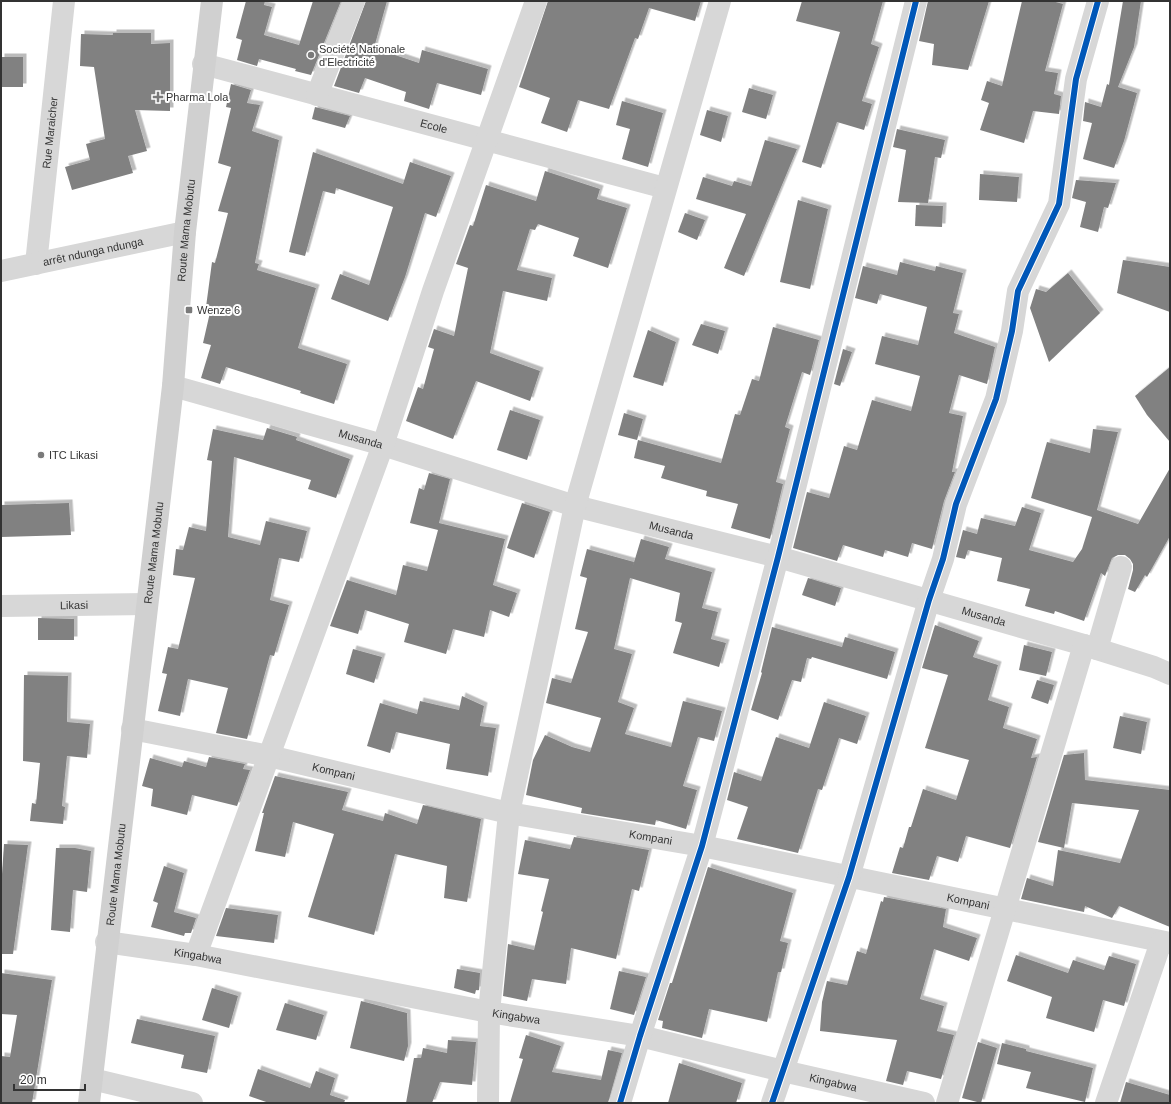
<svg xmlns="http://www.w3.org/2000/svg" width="1171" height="1104" font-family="Helvetica,sans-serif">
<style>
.building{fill:#818181;filter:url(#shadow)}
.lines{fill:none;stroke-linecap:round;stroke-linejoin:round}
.street{stroke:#d7d7d7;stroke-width:22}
.secondary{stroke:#d0d0d0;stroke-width:22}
.cycleway-casing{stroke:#fff;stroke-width:8}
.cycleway{stroke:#0057b8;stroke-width:6}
.poi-dot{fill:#7a7a7a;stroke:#fff;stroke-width:1.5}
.labels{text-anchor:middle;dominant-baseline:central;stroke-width:4;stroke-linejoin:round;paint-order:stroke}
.poi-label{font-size:11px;fill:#333;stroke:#fff;text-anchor:start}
.street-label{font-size:11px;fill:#333;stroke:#fff}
</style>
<defs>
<filter id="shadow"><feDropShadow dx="3.5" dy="-3.5" stdDeviation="0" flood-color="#0004"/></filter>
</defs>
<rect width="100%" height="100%" fill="#fff"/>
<g class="building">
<polygon points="246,1 265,1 264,5 272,7 264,35 299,45 313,1 341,1 311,75 295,71 296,69 259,59 257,66 237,60 242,40 236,38"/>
<polygon points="366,1 387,1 374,48 419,63 422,50 488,69 481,95 437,83 429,109 404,101 406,92 365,78 359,93 334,86"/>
<polygon points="548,1 701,1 695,21 649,8 638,39 635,38 609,109 578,100 567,132 541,123 550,98 519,87"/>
<polygon points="802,1 883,1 871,44 879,47 862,101 872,104 864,130 837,122 821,168 802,162 840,32 796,21"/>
<polygon points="928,1 989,1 968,70 932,65 934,44 919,41"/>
<polygon points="1022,1 1052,1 1063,4 1045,71 1058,73 1054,94 1061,96 1059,114 1033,111 1024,143 980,130 989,103 981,100 987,81 1002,86"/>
<polygon points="1123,1 1141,1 1134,47 1118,87 1137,93 1124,141 1114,168 1083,159 1092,123 1083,121 1085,102 1101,107 1107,84 1109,85"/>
<polygon points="113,33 151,33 151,44 170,43 170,111 135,110 147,151 128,156 133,173 72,190 65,167 90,160 86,144 105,139 94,67 80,66 81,34 113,35"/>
<rect x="1" y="57" width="22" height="30"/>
<polygon points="231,84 251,90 247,103 260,105 252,131 279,140 255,263 259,264 257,270 316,288 298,348 347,364 334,404 300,393 301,391 226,367 220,384 201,378 211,345 203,343 211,308 206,307 212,262 215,263 228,213 218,211 231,167 218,163 231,108 226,107"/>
<polygon points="749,88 773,95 766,119 742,112"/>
<polygon points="622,101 663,113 648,167 622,159 630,129 616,125"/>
<polygon points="315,107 350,116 345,128 312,119"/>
<polygon points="707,110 728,116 721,142 700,135"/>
<polygon points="897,129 945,140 941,158 935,157 928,203 898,202 906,150 893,147"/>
<polygon points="765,140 797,149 744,276 724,268 746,214 696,199 703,177 732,186 734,181 751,186"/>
<polygon points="313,152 403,184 410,162 451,176 436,217 425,213 405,277 388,321 331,299 340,274 369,285 393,207 336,188 335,194 323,191 305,256 289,252"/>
<polygon points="545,171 600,189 597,199 627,208 608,268 573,256 579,238 538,224 535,230 530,229 517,270 552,278 547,301 503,291 490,353 540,371 530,401 476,381 453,439 406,421 418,387 423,389 434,349 428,347 434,329 454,336 468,268 456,264 470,225 473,226 486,185 536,201"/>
<polygon points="980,174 1019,177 1017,202 979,200"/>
<polygon points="1076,180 1116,183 1108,208 1104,207 1098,232 1080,227 1086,202 1072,198"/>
<polygon points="798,200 828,209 810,289 780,282"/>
<polygon points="916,205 943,206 942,227 915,226"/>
<polygon points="685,213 705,220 697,240 678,232"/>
<polygon points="1123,260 1170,267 1170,312 1117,293"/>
<polygon points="900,262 935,271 936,266 963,273 953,313 959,314 954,333 995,347 987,384 959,375 949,413 963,416 952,472 955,472 944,501 932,549 912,543 908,557 885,550 883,557 843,545 837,561 793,548 807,492 829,498 844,446 857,450 872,400 911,411 920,376 875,364 882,336 918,345 927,307 880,294 877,304 855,298 863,266 897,275"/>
<polygon points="1068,273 1100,313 1049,362 1030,308 1036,289 1046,292"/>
<polygon points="701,324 725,331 718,354 692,345"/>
<polygon points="773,327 819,340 810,375 802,372 785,427 790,429 776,482 783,484 770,539 731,528 738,504 706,496 707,491 661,478 665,466 634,458 638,440 721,463 735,414 740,415 752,379 759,381"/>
<polygon points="648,330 676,342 663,386 633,377"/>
<polygon points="843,349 852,352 840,386 834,384"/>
<polygon points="1170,367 1170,442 1147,415 1135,396"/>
<polygon points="510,410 540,420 527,460 497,450"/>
<polygon points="624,413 643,419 637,440 618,435"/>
<polygon points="267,428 297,437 296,440 350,459 336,498 308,489 311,480 234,457 228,537 260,545 266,521 307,531 299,562 279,558 270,600 289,605 274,656 270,655 247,739 216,733 228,688 188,679 180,716 158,711 167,674 162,673 168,647 178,649 195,578 173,575 176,549 183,550 189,527 206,531 212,461 207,460 213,429 263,440"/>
<polygon points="1093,429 1118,432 1097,510 1138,524 1170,468 1170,536 1147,577 1145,575 1135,592 1128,589 1133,570 1133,564 1130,559 1125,555 1118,555 1112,558 1105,576 1101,573 1084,621 1055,611 1054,614 1025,606 1030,589 997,581 1002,558 968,550 965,559 956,557 963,530 977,534 981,518 1015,526 1022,507 1041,513 1029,550 1073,562 1082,549 1092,517 1031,498 1047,442 1090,453"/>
<polygon points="429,473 450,479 439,523 505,539 493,585 517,593 509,617 490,610 484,637 453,629 446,654 404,642 409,624 365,610 358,634 330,626 347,580 396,595 403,565 427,571 438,530 410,523 419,488 424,490"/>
<polygon points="69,503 71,535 1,537 1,505"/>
<polygon points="522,503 550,512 534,558 507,548"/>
<polygon points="641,539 669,547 665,559 712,572 702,608 718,612 711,639 726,643 719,667 673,653 682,623 675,621 680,593 630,578 614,649 632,654 618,702 634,708 625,734 671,747 683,701 722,711 714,741 698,737 683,786 697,790 686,829 656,820 655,825 581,813 582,808 526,795 533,760 545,735 572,747 590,752 601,718 546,703 552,678 571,683 588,632 575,629 587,578 580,576 587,549 634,562 632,569"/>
<polygon points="808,578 841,588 835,606 802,595"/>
<polygon points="38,618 74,619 74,640 38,640"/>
<polygon points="935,625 979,641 973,657 998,665 988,700 1009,707 1003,728 1037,739 1031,758 1037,757 1010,848 966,836 958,862 937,856 929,880 892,873 900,847 903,848 909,827 911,827 923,789 956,800 969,760 925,748 948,675 922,668"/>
<polygon points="772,627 842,647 845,637 895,652 887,679 812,657 811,659 807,658 801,682 792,680 778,720 751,710 762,673 761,672"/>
<polygon points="1024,645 1052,652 1046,676 1019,670"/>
<polygon points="353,649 382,657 374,683 346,674"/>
<polygon points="24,675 68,676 67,722 90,724 87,758 67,756 62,806 65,807 63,824 30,821 32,803 36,804 40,763 23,761"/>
<polygon points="1037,680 1054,685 1048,704 1031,698"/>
<polygon points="462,696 484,706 480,726 496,728 488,776 446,769 450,744 396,732 390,753 367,746 380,703 417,714 420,701 459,710"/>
<polygon points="824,702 866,716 857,744 839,738 822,790 818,789 798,853 737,839 748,807 727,800 734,772 761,781 776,737 809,748"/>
<polygon points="1120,716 1147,722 1141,754 1113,748"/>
<polygon points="1084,753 1085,780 1170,790 1170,927 1119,906 1112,918 1085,906 1084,912 1021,899 1027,878 1053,886 1058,850 1120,863 1139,810 1072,803 1064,848 1038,842 1064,755"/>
<polygon points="209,757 245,764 243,769 250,770 237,806 192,795 187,815 151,806 153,789 142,786 150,758 182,767 184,761 206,767"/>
<polygon points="275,776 348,792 342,810 383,821 385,813 417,824 423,805 481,819 467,902 444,898 447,866 395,854 374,935 308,917 334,834 293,822 285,857 255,851 264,813 262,813"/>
<polygon points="574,837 649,850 639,891 632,889 616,959 571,948 566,984 532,979 527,1001 503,996 508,944 534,950 543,912 541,911 549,879 518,874 525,840 570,849"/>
<polygon points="4,844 28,845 13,954 1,954 1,889"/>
<polygon points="56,848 75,848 91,851 87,892 73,890 70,932 51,930"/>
<polygon points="164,866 184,873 174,912 196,918 191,933 185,933 184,936 151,927 158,903 153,901"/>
<polygon points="708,867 793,893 780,941 788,943 781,972 778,972 767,1022 709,1009 702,1038 662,1028 663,1021 658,1020 670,983 672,983"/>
<polygon points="884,897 946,909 943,927 977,938 969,961 934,949 920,999 944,1006 937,1031 954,1035 941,1079 907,1071 903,1085 886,1081 897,1040 820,1031 822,1002 827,981 847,985 857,951 866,954 881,901 883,902"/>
<polygon points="226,908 278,915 274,943 216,936"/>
<polygon points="1016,955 1068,973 1073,960 1104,970 1109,956 1136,964 1124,1006 1103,1000 1094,1032 1046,1018 1052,997 1007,981"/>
<polygon points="457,969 480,973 479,990 476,990 475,994 454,988"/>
<polygon points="619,971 646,977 634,1015 610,1009"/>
<polygon points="1,973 52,980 32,1103 1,1103 1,1056 10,1057 17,1015 1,1014"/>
<polygon points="212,988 238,996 229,1028 202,1020"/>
<polygon points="361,1001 407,1013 408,1046 404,1061 350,1048"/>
<polygon points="285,1003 324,1015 316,1040 276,1030"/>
<polygon points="137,1019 215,1036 207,1073 181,1068 184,1055 131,1043"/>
<polygon points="526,1035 561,1046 552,1072 601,1080 608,1050 622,1053 608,1103 510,1103 523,1059 519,1058"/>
<polygon points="448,1040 476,1042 472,1085 440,1082 432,1103 406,1103 414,1058 421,1058 423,1048 447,1053"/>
<polygon points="978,1042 997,1048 981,1103 962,1098"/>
<polygon points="1002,1043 1026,1049 1026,1051 1093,1068 1085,1102 1026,1088 1031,1072 997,1064"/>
<polygon points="679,1063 742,1083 736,1103 668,1103"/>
<polygon points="258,1069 310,1088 316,1071 335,1078 330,1095 345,1100 344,1103 269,1103 249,1096"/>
<polygon points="1126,1082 1170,1095 1170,1103 1120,1103"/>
</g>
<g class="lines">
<g class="street">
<path id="s1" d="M 203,64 L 665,188"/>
<polyline points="317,95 354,1"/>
<path id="s2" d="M 36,264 L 64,1"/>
<path id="s3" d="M 1,271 L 185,232"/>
<path id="s4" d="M 173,386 L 383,445 L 575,506 L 778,557 L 1084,645 L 1154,667 L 1170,674"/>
<path id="s5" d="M 1,606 L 147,604"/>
<polyline points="1097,649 1121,567"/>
<path id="s6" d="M 132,729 L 269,756 L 509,813 L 702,846 L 1170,943"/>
<path id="s7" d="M 106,942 L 196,955 L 489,1012 L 640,1036 L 783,1071 L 924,1103"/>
<polyline points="196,955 383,445 433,291 536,1"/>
<polyline points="92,1079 192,1103"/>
<polyline points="488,1103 489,1012 509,813 575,506 720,1"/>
<polyline points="620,1103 640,1036 702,846 778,557 916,1"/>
<polyline points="772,1103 849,877 929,600 943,559 956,504 996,399 1012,331 1018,291 1059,204 1076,79 1098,1"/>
<polyline points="947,1103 1084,645"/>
<polyline points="1106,1103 1161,942"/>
</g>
<path class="secondary" id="s8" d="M 89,1103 L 173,386 L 185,232 L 212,1"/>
<defs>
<g id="cycleway">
<polyline points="620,1103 640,1036 702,846 778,557 916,1"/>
<polyline points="772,1103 849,877 929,600 943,559 956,504 996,399 1012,331 1018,291 1059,204 1076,79 1098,1"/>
</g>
</defs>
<use href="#cycleway" class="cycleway-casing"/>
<use href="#cycleway" class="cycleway"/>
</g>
<g class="poi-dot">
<circle cx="311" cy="55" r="4"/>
<path d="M156 91h4v4h4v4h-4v4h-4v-4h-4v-4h4z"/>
<rect x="185" y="306" width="8" height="8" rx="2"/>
<circle cx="41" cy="455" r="4"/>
</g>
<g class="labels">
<g class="poi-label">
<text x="319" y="49">Société Nationale<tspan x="319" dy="13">d'Electricité</tspan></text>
<text x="166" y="97">Pharma Lola</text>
<text x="197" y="310">Wenze 6</text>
<text x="49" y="455">ITC Likasi</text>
</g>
<g class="street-label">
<text stroke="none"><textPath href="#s1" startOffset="239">Ecole</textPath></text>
<text stroke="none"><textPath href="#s2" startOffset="132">Rue Maraicher</textPath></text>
<text stroke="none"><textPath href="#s8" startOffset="878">Route Mama Mobutu</textPath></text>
<text stroke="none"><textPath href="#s3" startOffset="94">arrêt ndunga ndunga</textPath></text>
<text stroke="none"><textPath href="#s4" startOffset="195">Musanda</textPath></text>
<text stroke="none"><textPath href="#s4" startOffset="519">Musanda</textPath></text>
<text stroke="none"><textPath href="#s8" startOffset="554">Route Mama Mobutu</textPath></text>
<text stroke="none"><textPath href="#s5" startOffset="73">Likasi</textPath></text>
<text stroke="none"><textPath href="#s4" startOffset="843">Musanda</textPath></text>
<text stroke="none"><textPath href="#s6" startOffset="206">Kompani</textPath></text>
<text stroke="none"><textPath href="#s6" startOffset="530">Kompani</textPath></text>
<text stroke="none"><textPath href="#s8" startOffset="230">Route Mama Mobutu</textPath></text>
<text stroke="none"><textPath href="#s6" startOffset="854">Kompani</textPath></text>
<text stroke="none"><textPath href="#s7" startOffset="93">Kingabwa</textPath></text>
<text stroke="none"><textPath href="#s7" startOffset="417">Kingabwa</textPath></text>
<text stroke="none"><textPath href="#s7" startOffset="741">Kingabwa</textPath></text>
</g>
</g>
<rect width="1171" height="1104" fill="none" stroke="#333333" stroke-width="4"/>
<path d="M14 1084v6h71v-6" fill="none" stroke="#333333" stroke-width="2"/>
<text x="20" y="1084" font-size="12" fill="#333333" stroke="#ffffff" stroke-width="3" paint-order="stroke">20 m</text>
</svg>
